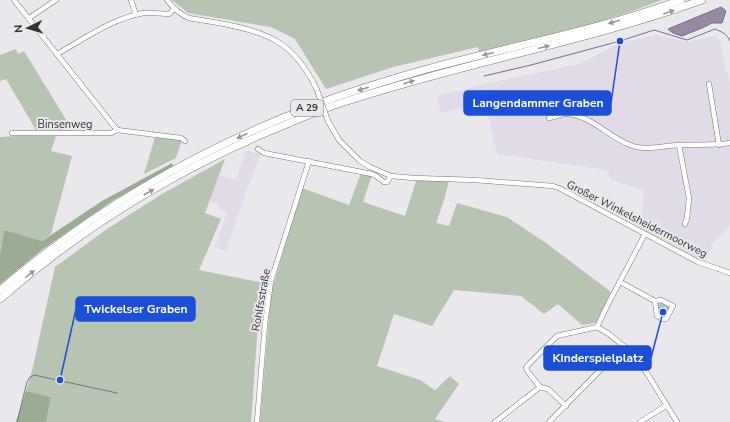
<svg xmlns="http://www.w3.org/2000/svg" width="730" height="422" font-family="'Nunito Sans',sans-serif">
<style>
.built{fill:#e0dbe6}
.green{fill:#b7c4b2}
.forest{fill:#9aad93}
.water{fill:#9589a4;stroke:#776f82}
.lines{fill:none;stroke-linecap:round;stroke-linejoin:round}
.stream{stroke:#776f82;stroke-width:1}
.minor-casing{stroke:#777679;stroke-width:5.5}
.highway-casing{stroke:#777679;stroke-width:8}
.minor{stroke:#fff;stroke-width:4.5}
.highway{stroke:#fff;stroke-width:7}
.minor-bridge-casing{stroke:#777679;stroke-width:5.5;stroke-linecap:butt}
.minor-bridge{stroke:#fff;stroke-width:4.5}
.oneway{fill:#989899}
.labels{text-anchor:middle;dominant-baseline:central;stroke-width:4;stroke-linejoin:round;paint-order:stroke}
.shield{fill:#eae8ec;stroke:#69686a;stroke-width:1}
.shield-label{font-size:10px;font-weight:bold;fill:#323133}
.street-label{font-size:11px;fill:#323133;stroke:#eae8ec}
.leader{fill:none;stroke:#1d4ed8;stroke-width:1.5}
.callout-dot{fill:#1d4ed8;stroke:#eae8ec;stroke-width:1.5}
.callout{fill:#1d4ed8;stroke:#1d4ed8;stroke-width:1.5}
.callout-label{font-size:12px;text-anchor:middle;font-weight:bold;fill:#fff}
</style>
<rect width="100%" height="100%" fill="#eae8ec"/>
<g class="built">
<polygon points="658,35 688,42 709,37 717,36 721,45 725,67 730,82 730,226 713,243 705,262 640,230 644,191 610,179 607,170 497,154 485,102 441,113 437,96 494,82 579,64 622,42"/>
<polygon points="246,151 261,154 248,186 226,251 214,247 217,242 227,212 218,209 219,205 209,201 219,175 236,180"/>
</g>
<g class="green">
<polygon points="172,0 662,0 630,12 591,24 479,52 478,47 393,67 326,89 295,39 271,27 188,13"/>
<polygon points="16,49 18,54 24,51 73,131 36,130 6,79 0,81 0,55"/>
<polygon points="17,136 56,136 51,151 72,156 51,234 42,241 4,231 0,255 0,137"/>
<polygon points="155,137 182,140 176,158 144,174"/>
<polygon points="225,159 205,213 221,219 199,270 264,283 258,324 251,422 46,422 51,397 26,391 32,371 55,267 107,229 162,194"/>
<polygon points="361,173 372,175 363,202 405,216 416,181 449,181 444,200 436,223 449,226 457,203 507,217 546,243 611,292 596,323 582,325 558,304 544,314 521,296 454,290 432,326 394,314 377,366 420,380 435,390 450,376 459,384 435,419 445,422 260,422 271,293 302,188 349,205"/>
<polygon points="657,302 661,302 671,307 666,317 664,318 659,314"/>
</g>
<g class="forest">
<polygon points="172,163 173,166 112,201 43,249 0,284 0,255 4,230 42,241 102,201"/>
<polygon points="26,391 51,397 46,422 16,422"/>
</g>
<polygon class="water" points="721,7 726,11 722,23 712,23 702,28 682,36 673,33 668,29"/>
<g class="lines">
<g class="stream">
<path d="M 484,76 L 531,65 L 620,41 L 654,30 L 687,40 L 715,29 C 722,32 727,34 730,41"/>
<polyline points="17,422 27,382 30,377 34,375 117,393"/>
</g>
<defs>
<g id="minor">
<polyline points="14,0 117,130 181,138 185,141"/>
<polyline points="131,0 136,15"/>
<path d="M 167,0 C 173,8 179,14 189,18 C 218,23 253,27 278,42 C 296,53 308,71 317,90"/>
<polyline points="29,18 56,0"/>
<path d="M 57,54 C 82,40 115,17 144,13 C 152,12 161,14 169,14 L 174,9"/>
<polyline points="709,84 719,145"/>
<path d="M 549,118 C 554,117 559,115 564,114 C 589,113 608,137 630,145 C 644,151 663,146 678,145 C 695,144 713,146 730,143"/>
<polyline points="328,121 339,140 360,161 370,167 391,176 414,178 475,180 553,186 561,189 698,262 730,273"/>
<polyline points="12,133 111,133 117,130"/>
<polyline points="679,145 689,198 687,218 685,224"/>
<polyline points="258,149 264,153 372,174 376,176 384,182 387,182 391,176"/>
<polyline points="645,234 608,304 597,327 609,334 637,357 677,422"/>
<polyline points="620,282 655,301 657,316 663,319 666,319 673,306 661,300 655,301"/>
<polyline points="540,387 548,389 566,406"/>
<polyline points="257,422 265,324 271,281 309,161"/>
<polyline points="495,422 540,387 528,372 526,368 527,366 557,336 597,327"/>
<polyline points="549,422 624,346"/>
<polyline points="640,422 667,405"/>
</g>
<g id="highway">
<path d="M 0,290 C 92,211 199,149 313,106 C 350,91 389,80 427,69 C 512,46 599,30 681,0"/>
<path d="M 0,299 C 85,225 183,166 287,124 C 306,116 325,108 344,102 C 462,63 585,42 702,0"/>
</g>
</defs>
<use href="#minor" class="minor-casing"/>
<use href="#highway" class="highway-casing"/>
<use href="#minor" class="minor"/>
<use href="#highway" class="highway"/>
<defs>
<polyline id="minor-bridge" points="317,90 328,121"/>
</defs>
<use href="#minor-bridge" class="minor-bridge-casing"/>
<use href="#minor-bridge" class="minor-bridge"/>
</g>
<defs><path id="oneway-solid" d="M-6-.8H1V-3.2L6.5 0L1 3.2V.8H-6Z"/></defs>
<g class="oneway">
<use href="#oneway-solid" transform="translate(669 12) rotate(-19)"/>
<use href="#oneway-solid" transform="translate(614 22) rotate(164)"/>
<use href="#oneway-solid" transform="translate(544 47) rotate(-14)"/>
<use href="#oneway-solid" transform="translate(488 54) rotate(166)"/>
<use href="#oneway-solid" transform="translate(409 82) rotate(-16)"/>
<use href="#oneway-solid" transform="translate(363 89) rotate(162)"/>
<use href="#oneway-solid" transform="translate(242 136) rotate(155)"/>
<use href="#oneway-solid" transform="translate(149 192) rotate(-30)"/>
<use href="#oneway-solid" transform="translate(30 274) rotate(-38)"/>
</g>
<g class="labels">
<rect class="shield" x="291" y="100" width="32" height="16" rx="3"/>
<g class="shield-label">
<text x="307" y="108">A 29</text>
</g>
<g class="street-label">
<text x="65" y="124">Binsenweg</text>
<text transform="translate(637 219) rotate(27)">Großer Winkelsheidermoorweg</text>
<text transform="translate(261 300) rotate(-80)">Rohlfsstraße</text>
</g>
</g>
<path class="leader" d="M620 41L611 103M60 380L76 309M663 312L651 358"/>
<g class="callout-dot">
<circle cx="620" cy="41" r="4"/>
<circle cx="60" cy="380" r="4"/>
<circle cx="663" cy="312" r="4"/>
</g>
<g class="callout">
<rect x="464" y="91" width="147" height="24" rx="4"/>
<rect x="76" y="297" width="119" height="24" rx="4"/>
<rect x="544" y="346" width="107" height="24" rx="4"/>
</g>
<g class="callout-label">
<text x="538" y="107">Langendammer Graben</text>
<text x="136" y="313">Twickelser Graben</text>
<text x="598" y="362">Kinderspielplatz</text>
</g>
<g transform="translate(28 28) rotate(265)" stroke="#eae8ec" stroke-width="3" paint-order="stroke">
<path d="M0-3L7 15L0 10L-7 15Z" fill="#323133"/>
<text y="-6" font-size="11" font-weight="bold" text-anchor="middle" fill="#323133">N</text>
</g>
</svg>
